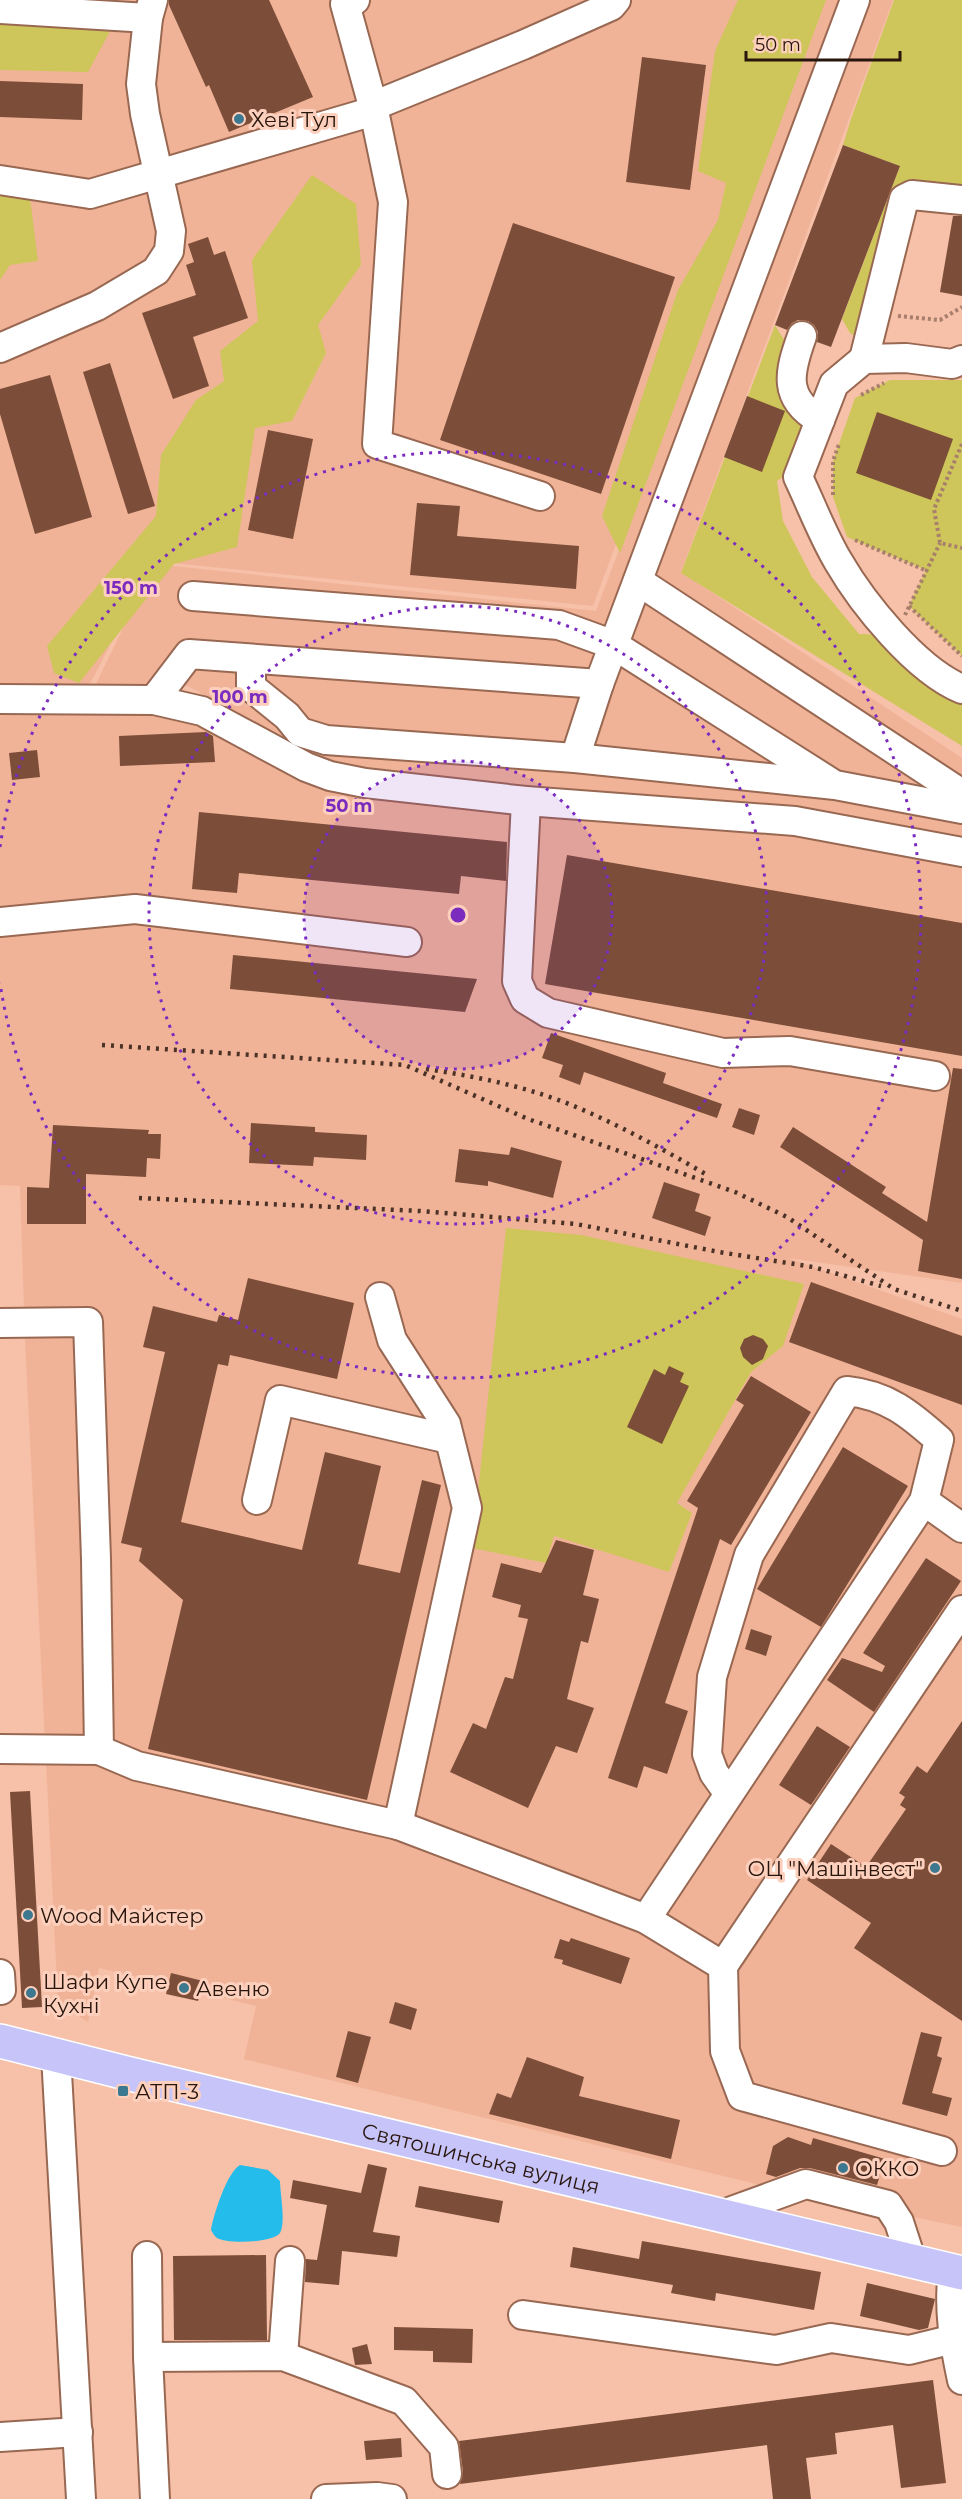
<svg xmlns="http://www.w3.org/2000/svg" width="962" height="2499" font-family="Montserrat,sans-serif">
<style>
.built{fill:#f0b398}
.green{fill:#cec65a}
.water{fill:#24bcea}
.building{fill:#7c4d38}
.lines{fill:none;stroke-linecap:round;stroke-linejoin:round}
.minor-casing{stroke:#996852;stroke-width:32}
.major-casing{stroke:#fff;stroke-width:36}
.path{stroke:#a87f6c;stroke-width:4;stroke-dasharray:3 3;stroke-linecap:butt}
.minor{stroke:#fff;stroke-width:28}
.major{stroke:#c7c4fa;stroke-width:33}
.rail{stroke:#4b3226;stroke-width:4.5;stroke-dasharray:3 6;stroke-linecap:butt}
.ring{fill:none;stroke:#7b2cbf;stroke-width:3;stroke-dasharray:3 6}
.poi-dot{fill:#3c788f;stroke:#fdd0bd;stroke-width:2}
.labels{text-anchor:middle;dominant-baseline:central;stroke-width:6;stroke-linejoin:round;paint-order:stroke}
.poi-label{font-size:21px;fill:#28150c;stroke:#fdd0bd;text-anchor:start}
.street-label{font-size:21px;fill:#28150c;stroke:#fdd0bd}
.centre{fill:#7b2cbf;stroke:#fdd0bd;stroke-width:3}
.ring-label{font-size:18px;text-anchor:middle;font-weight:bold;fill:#7b2cbf;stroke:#fdd0bd;stroke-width:6;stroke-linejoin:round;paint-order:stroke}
</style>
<rect width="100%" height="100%" fill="#f7c0a8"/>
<g class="built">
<polygon points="0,0 818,0 593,606 153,561 89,686 0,687"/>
<polygon points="825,0 893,0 681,572 962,758 962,845 331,769 188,686 95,686 154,564 596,611"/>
<polygon points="160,707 356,793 791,829 962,861 962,1283 788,1258 962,1319 962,2227 760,2185 244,2059 256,2006 200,1992 171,1973 168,1984 99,1968 88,2022 58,2003 25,1340 20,1186 0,1185 0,710"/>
</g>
<g class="green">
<polygon points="738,0 826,0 620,553 602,516 678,290 718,220 726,183 698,171 715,51"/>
<polygon points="894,0 962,0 962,196 911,190 867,344 850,333 842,319 900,166 843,145 851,119"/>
<polygon points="0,14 114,24 88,72 0,70"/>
<polygon points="312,175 356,204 361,265 318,325 326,353 292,421 255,428 237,547 174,564 79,683 54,673 47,646 156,516 161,455 196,400 224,381 220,351 258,321 252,260"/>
<polygon points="0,192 30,198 38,261 10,265 0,280"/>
<polygon points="775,325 789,348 808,423 791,471 777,481 783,521 812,577 859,634 895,635 962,698 962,746 681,573"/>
<polygon points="890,380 962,380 962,656 909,606 926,570 847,537 833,497 833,461 855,398"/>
<polygon points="506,1228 581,1235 804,1284 783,1346 751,1372 677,1503 692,1513 669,1572 554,1536 546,1563 472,1548"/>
</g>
<path class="water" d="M 240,2165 L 268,2170 L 280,2181 C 280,2193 286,2223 280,2233 C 273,2243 226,2244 217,2238 C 214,2236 213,2233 211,2230 C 213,2216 227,2172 240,2165 Z"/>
<g class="building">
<polygon points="169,0 269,0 313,97 229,132 209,85 206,87 169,5"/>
<polygon points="642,57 706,65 690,190 626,182"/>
<polygon points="0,81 83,84 82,120 0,117"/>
<polygon points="843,145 900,166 831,347 817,342 818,332 814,325 808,321 798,320 792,323 787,330 775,325"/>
<polygon points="953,216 962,216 962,296 940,292"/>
<polygon points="513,223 675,277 601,494 440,440"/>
<polygon points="208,237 214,255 225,251 248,318 193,337 209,386 173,399 142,313 196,295 186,265 194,262 188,244"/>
<polygon points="110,363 155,506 128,514 83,372"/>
<polygon points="50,375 92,517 35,534 0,414 0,389"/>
<polygon points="747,396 785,411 762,472 724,457"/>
<polygon points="877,412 953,439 931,500 856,473"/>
<polygon points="268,430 313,439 293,539 248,530"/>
<polygon points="417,503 460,506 457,536 579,546 576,589 410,575"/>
<polygon points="206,732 213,736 215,762 120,766 119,736"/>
<polygon points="37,750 40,777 12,780 9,753"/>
<polygon points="199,812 507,842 506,881 461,876 459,894 239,873 237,893 192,889"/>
<polygon points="567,855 962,923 962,1056 545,984"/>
<polygon points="233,955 477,979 465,1012 230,989"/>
<polygon points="551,1033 666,1073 663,1083 722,1104 717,1118 584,1072 580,1085 559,1077 563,1065 542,1058"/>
<polygon points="953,1068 962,1069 962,1279 918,1271 923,1240 780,1147 793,1127 886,1187 882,1193 927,1222"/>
<polygon points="739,1108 760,1115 754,1135 732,1127"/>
<polygon points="251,1123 315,1127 315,1132 367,1135 366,1160 314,1157 313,1166 249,1163"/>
<polygon points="53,1125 149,1130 148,1134 161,1134 160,1159 147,1158 146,1177 86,1174 86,1224 27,1224 27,1187 49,1188"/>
<polygon points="511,1147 562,1161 553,1198 488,1181 488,1186 455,1182 459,1149 509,1155"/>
<polygon points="664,1182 700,1194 695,1211 711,1217 705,1236 652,1218"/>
<polygon points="248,1278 354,1303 337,1379 230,1355 228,1366 218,1364 181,1522 302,1550 325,1452 381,1466 358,1564 400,1573 422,1480 441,1485 367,1800 148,1749 183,1600 139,1561 142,1548 121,1543 165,1352 143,1347 153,1306 217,1322 219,1315 238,1320"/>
<polygon points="811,1282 962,1336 962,1405 789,1342"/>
<polygon points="753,1335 763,1339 768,1346 763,1359 752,1365 743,1357 740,1348 744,1339"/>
<polygon points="669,1366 684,1373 680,1382 689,1386 662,1444 627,1427 654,1369 665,1375"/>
<polygon points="751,1376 811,1412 731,1545 720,1539 665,1703 688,1711 667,1774 644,1766 637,1788 608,1778 698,1508 687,1501 744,1405 736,1400"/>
<polygon points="843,1447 908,1486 821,1627 757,1589"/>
<polygon points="556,1540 594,1550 583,1595 599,1599 588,1643 581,1641 567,1699 594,1708 577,1753 556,1746 528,1808 450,1772 473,1723 486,1729 505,1677 513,1679 528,1619 518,1617 521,1605 492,1597 501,1563 541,1573"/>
<polygon points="926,1558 961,1581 874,1712 827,1680 842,1658 882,1672 885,1666 863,1653"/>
<polygon points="751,1629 772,1636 766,1656 745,1649"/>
<polygon points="962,1721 962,2021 854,1948 871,1923 807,1880 831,1844 866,1867 906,1809 900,1805 905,1797 899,1793 917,1766 927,1773"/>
<polygon points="817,1726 850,1747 811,1805 779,1785"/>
<polygon points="30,1791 42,2007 22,2008 10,1792"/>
<polygon points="571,1938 630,1958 621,1984 562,1964 563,1960 554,1958 560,1939 569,1942"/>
<polygon points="171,1973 203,1981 198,2001 166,1994"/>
<polygon points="395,2002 417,2009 411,2030 389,2023"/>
<polygon points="348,2031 371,2037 358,2083 336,2077"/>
<polygon points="921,2032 942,2037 937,2056 942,2058 932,2093 952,2098 947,2116 902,2104"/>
<polygon points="527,2057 584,2077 579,2096 680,2120 671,2159 489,2114 497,2093 511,2098"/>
<polygon points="788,2137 811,2145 813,2138 885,2159 877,2185 810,2168 800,2168 776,2177 766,2174 773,2146"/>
<polygon points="368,2164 387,2168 373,2232 400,2236 397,2257 342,2251 339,2285 305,2282 306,2259 317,2260 327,2205 290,2198 293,2180 361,2193"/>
<polygon points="419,2186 503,2201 499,2223 415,2207"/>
<polygon points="642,2241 821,2272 814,2310 716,2293 715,2301 671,2293 673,2285 570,2267 573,2247 639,2259"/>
<polygon points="266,2255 267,2340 174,2340 173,2256"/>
<polygon points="867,2283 935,2299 928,2328 919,2330 860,2316"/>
<polygon points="394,2327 473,2329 472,2363 433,2362 433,2351 394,2350"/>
<polygon points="367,2344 372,2364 355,2365 352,2348"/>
<polygon points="933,2380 946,2483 901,2488 893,2425 835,2433 837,2454 806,2458 811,2499 773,2499 767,2445 460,2484 463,2472 459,2441"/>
<polygon points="401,2438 402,2457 366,2460 364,2441"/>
</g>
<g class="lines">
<defs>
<g id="minor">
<polyline points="355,0 345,4 373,106 393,202 377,444 540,496"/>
<polyline points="0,9 148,18"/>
<polyline points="373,106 523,45 611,6 616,0"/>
<polyline points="0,180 90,194 374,111"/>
<path d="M 802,336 C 789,372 782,398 820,420"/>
<polyline points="0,348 97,306 156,271 169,251 171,231 145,114 141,84 148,18 153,0"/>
<polyline points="864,359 904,199 912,195 962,200"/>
<path d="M 962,360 L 952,364 L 906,358 L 864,359 L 834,384 L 798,477 C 811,504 822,534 838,561 C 863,604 916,670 962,689"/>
<polyline points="638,581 962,794"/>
<polyline points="193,596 559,625 614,645 830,782"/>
<polyline points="251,659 251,687 287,716 300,732 326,740 575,758 835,785 962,809"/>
<polyline points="0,699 154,700 202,711 306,767 330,776 365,783 526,801 795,821 962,852"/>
<polyline points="154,700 189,654 599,684"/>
<polyline points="575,758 599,684 855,0"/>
<polyline points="526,801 517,981 525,999 548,1013 723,1053 790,1051 935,1076"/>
<polyline points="0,922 135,909 407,942"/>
<polyline points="380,1297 392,1340 446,1424 467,1508 398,1825"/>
<polyline points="0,1323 88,1322 96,1559 99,1750"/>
<polyline points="257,1500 280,1400 449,1439"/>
<polyline points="924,1501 962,1528"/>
<polyline points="0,1749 99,1750 137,1766 398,1825 646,1919 723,1966 725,2051 742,2096 942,2151"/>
<path d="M 646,1919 L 924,1501 L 939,1440 C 910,1414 887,1395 847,1391 L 749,1555 L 712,1677 L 707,1754 L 714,1773 L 729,1794"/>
<polyline points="723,1966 962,1610"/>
<polyline points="0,1974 1,1990"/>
<polyline points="56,2055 81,2499"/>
<polyline points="718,2216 806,2184 888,2205 899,2222 912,2262"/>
<polyline points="147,2256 148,2357 155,2499"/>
<path d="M 953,2271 C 948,2309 954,2343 962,2380"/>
<polyline points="523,2315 776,2350 831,2338 909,2350 954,2339"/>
<polyline points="283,2356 290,2261"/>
<polyline points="148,2357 283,2356 404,2401 444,2447 447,2474"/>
<polyline points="0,2437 78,2432"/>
<polyline points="326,2499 377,2497 392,2499"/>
</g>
<g id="major">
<path id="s1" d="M 0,2041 L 126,2073 L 962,2273"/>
</g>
</defs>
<use href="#minor" class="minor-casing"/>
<use href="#major" class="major-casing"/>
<g class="path">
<polyline points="898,316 940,320 962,307"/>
<polyline points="861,395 884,383"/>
<polyline points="962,444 934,509 940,543 962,548"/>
<polyline points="833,495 833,461 839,444"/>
<polyline points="855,540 927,571"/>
<polyline points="909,606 962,656"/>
<polyline points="905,615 940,543"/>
</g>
<use href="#minor" class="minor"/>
<use href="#major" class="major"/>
<g class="rail">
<polyline points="102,1045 405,1065 528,1119 735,1192 787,1217 894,1289 962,1311"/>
<path d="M 426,1069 C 473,1076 519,1085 564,1102 C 614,1122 661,1148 707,1175"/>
<polyline points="139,1198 420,1211 576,1224 719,1252 813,1267 881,1286"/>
</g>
</g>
<circle cx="458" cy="915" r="154" fill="#7b2cbf" fill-opacity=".12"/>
<g class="ring">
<circle cx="458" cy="915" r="154"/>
<circle cx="458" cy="915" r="309"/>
<path d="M0 847A463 463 0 1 1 0 983"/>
</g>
<g class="poi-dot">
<circle cx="239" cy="119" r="6"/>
<circle cx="935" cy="1868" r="6"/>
<circle cx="28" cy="1915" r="6"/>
<circle cx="184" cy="1988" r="6"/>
<circle cx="31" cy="1993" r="6"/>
<rect x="117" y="2085" width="12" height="12" rx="3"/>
<circle cx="843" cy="2168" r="6"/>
</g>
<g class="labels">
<g class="poi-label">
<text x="251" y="119">Хеві Тул</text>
<text x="923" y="1868" text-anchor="end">ОЦ "Машінвест"</text>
<text x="40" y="1915">Wood Майстер</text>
<text x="43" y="1981">Шафи Купе<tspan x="43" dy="24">Кухні</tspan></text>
<text x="196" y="1988">Авеню</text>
<text x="135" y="2091">АТП-3</text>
<text x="855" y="2168">ОККО</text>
</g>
<g class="street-label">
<text stroke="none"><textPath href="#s1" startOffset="495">Святошинська вулиця</textPath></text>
</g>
</g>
<circle cx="458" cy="915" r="9" class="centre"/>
<g class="ring-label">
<text x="131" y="594">150 m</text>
<text x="240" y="703">100 m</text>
<text x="349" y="812">50 m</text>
</g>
<path d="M746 51v9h154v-9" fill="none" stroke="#28150c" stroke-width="3"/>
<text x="755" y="51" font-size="18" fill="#28150c" stroke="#fdd0bd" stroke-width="4.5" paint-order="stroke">50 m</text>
</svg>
